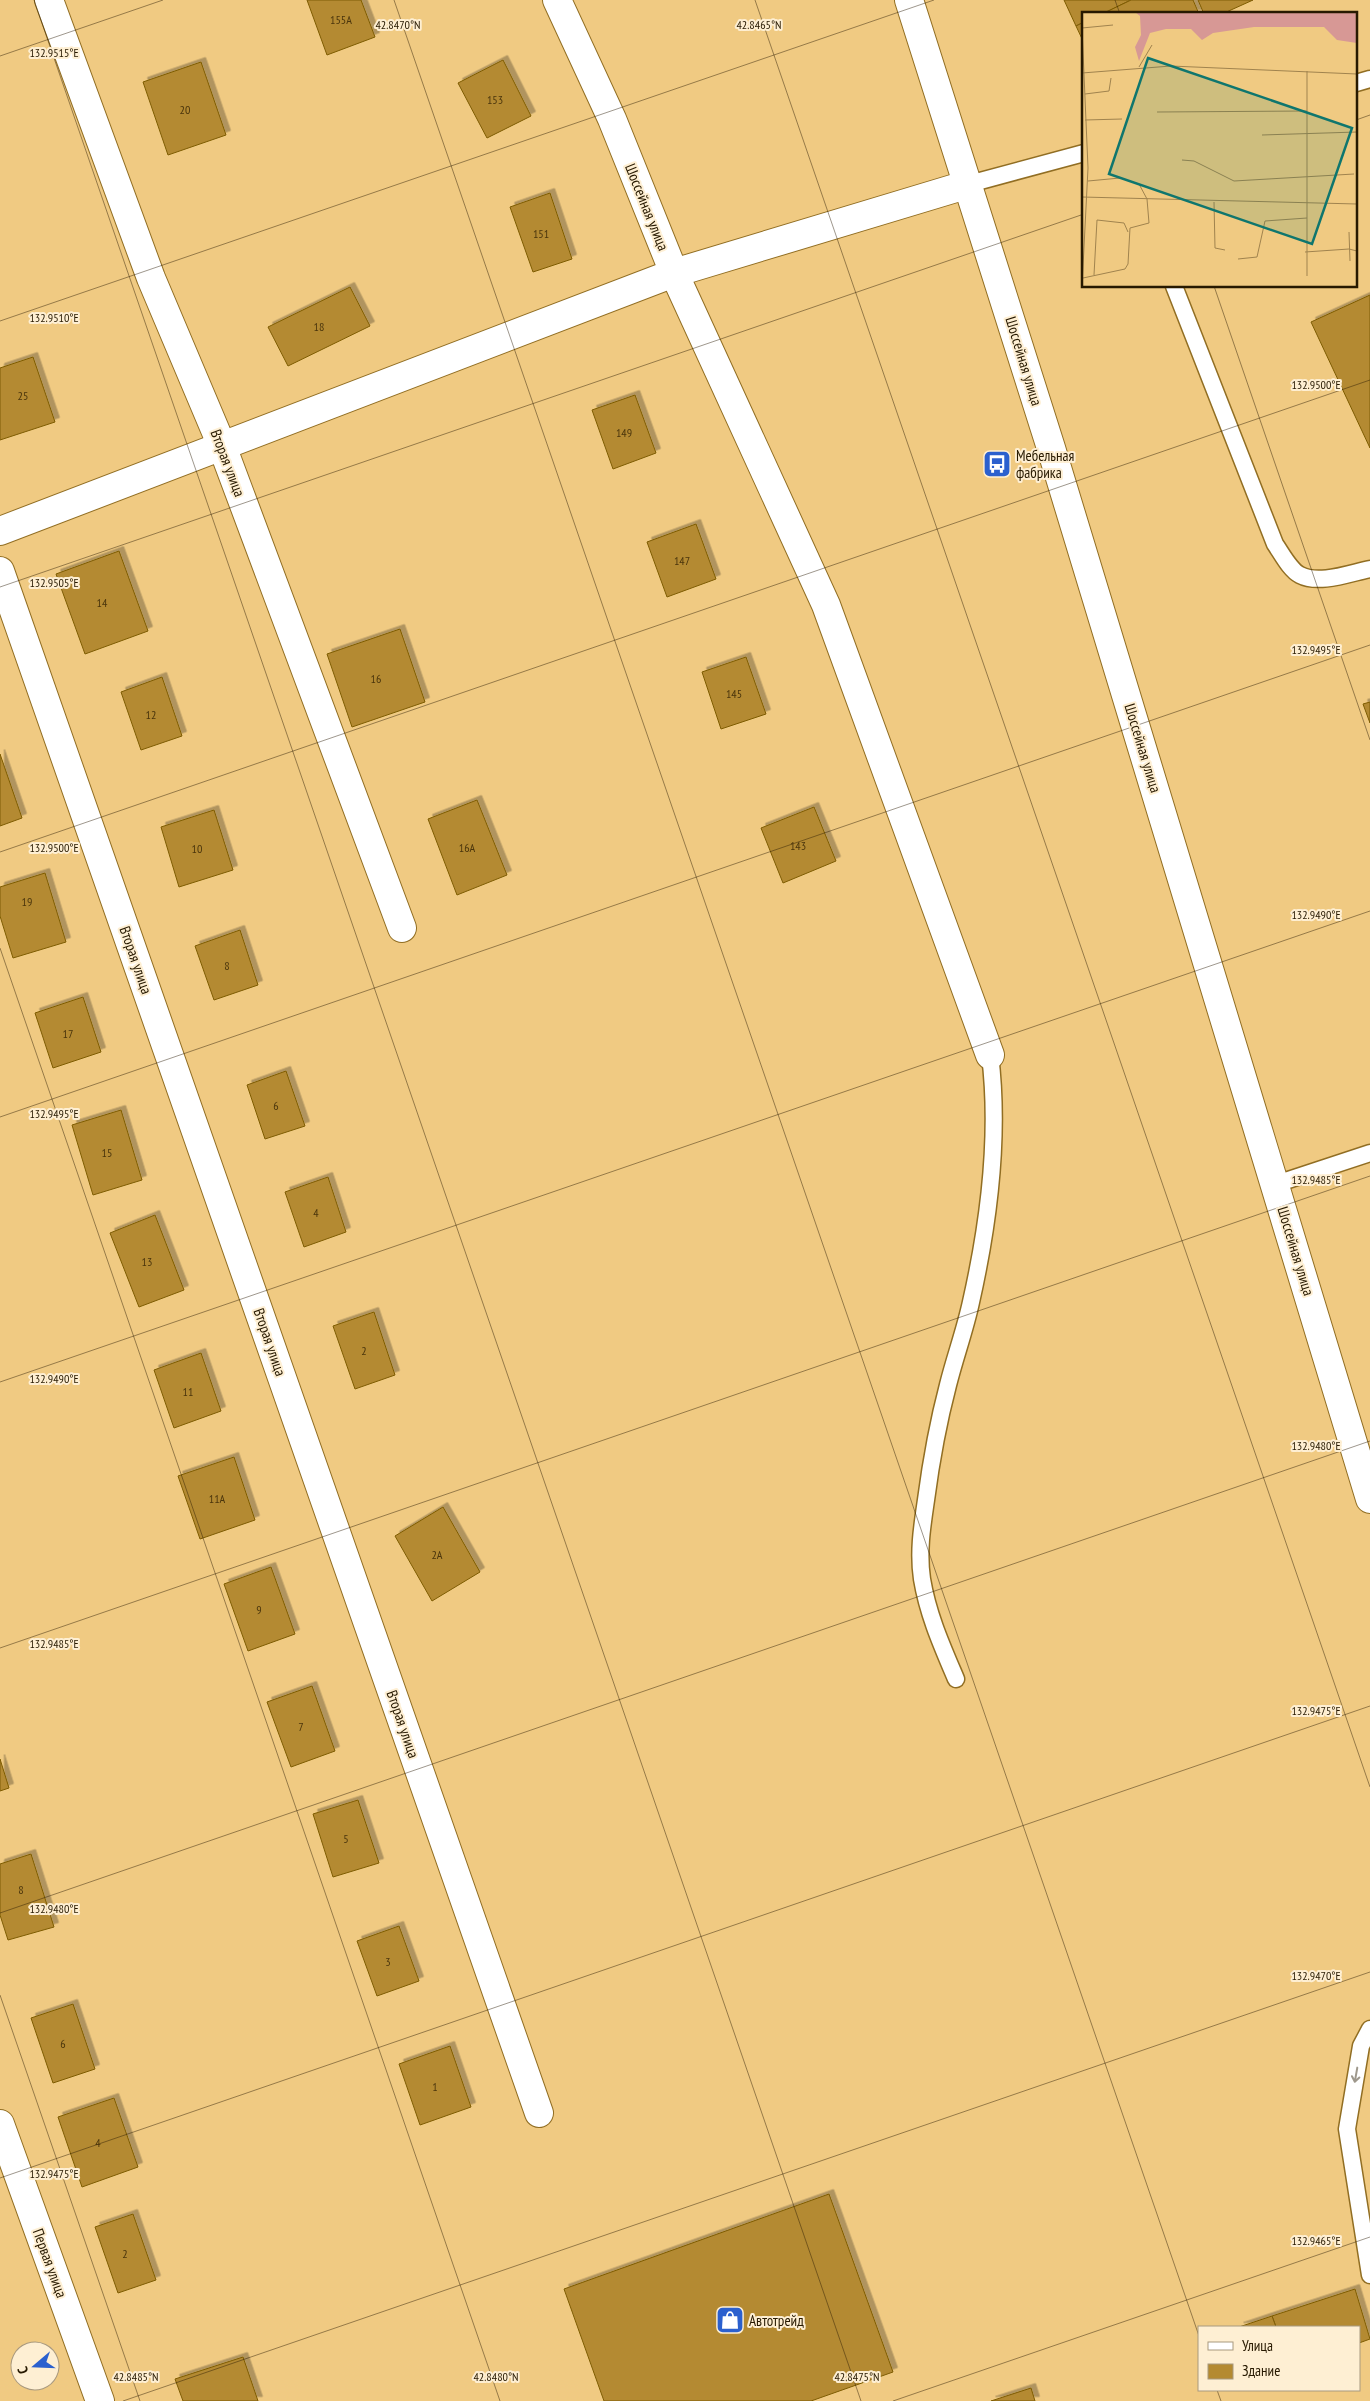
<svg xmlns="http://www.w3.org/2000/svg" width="1370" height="2401" font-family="'PT Sans Narrow',sans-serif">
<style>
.building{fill:#b48a31;stroke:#7e5c05;filter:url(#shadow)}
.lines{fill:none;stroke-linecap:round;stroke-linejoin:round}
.lane-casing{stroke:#916e23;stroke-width:19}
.street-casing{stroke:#916e23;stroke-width:30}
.primary-casing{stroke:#916e23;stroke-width:30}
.lane{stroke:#fff;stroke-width:16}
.street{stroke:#fff;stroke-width:28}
.primary{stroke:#fff;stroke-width:28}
.oneway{stroke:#9e988c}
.ticks{fill:none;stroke:#271900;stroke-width:1;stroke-opacity:0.45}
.labels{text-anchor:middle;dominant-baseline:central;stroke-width:4;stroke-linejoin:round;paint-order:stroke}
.number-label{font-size:12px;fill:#4a350c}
.street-label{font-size:15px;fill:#271900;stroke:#feefd3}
.poi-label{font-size:15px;fill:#271900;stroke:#feefd3;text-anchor:start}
.inset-road{fill:none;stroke:#a0834e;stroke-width:1}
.view{fill:#0f766e;fill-opacity:0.15;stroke:#0f766e;stroke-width:2.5}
.inset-edge{fill:none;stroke:#271900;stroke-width:2.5}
.ticks-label{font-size:12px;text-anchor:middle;fill:#271900;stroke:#feefd3;stroke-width:4;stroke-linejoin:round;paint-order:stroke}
</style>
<defs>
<filter id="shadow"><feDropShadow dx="4.5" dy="-4.5" stdDeviation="0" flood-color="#0004"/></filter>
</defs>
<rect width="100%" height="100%" fill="#f0ca82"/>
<g class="building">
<polygon points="307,0 361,0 375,37 327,55"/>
<polygon points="1064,0 1131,0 1102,14 1084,14 1084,22 1076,26"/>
<polygon points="1131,0 1193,0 1199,14 1102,14"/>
<polygon points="1198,0 1253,0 1222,14 1204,14"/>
<polygon points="1084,22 1084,43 1076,26"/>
<polygon points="503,60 531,116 487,138 458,83"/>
<polygon points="201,62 226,135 168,155 143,82"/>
<polygon points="550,193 572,259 533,272 510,207"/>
<polygon points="350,287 370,326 288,366 268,327"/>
<polygon points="1370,295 1370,448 1311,322"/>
<polygon points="33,357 55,422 0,440 0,368"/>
<polygon points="635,395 656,453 613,469 592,410"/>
<polygon points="696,524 716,579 667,597 647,542"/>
<polygon points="119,551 148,631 85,654 56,574"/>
<polygon points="400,629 425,702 352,727 327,654"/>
<polygon points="746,657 766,714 721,729 702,672"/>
<polygon points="162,677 182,736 141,750 121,692"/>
<polygon points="1370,702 1370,723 1363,704"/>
<polygon points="0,754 22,818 0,826"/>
<polygon points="477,800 507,875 457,895 428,819"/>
<polygon points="814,807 836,861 783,883 761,828"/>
<polygon points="214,810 233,870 179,887 161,827"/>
<polygon points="45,873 66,942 13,958 0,916 0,887"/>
<polygon points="240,930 258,985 214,1000 195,946"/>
<polygon points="83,997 101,1052 53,1068 35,1013"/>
<polygon points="286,1071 305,1126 265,1139 247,1085"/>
<polygon points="121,1110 142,1180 93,1195 72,1125"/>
<polygon points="328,1177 346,1232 304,1247 285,1192"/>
<polygon points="155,1215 184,1290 139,1307 110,1233"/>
<polygon points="374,1312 395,1375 355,1389 333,1326"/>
<polygon points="201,1353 221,1411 174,1428 154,1370"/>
<polygon points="234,1457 255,1520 200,1539 178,1476"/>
<polygon points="443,1507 480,1572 432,1601 395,1536"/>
<polygon points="271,1567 295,1634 248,1651 224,1584"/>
<polygon points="312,1686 335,1751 291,1767 267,1702"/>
<polygon points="0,1759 9,1788 0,1791"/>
<polygon points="358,1800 379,1863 333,1877 313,1814"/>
<polygon points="31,1854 54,1927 8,1940 0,1915 0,1864"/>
<polygon points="399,1926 419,1981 377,1996 357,1941"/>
<polygon points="73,2004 95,2069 53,2083 31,2018"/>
<polygon points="450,2046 471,2107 420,2125 399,2064"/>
<polygon points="114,2098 138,2167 82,2187 58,2117"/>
<polygon points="829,2194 893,2372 811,2401 604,2401 564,2289"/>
<polygon points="133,2214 156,2280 118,2293 95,2227"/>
<polygon points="1355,2289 1370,2339 1359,2343 1359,2327 1276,2327 1272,2316"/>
<polygon points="1272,2316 1276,2327 1239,2327"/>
<polygon points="243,2357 258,2401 183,2401 175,2379"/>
<polygon points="1031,2388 1035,2401 991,2401"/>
</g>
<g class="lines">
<defs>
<g id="lane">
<polyline points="1356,83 1370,79"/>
<polyline points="969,184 1084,153"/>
<path d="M 1174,286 L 1275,544 C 1282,554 1290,570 1300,575 C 1319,585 1350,573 1370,569"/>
<polyline points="1276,1184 1370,1153"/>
<path d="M 956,1679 C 942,1646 928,1615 922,1579 C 918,1552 922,1527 926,1500 C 931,1462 938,1423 948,1385 C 955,1357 965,1330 971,1302 C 989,1222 1000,1136 990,1055"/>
<polyline points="1370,2029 1361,2046 1347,2129 1370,2275"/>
</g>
<g id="street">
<polyline points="49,0 151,278 222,446 402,928"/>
<polyline points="557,0 612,119 674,273 826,605 990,1055"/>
<polyline points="0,531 674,273 969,184"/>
<polyline points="0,571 539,2113"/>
<polyline points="0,2124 100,2401"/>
</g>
<polyline id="primary" points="909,0 1051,448 1370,1499"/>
</defs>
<use href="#lane" class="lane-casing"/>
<use href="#street" class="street-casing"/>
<use href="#primary" class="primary-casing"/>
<use href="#lane" class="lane"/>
<use href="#street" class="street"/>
<use href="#primary" class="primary"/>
</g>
<defs><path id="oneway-shaft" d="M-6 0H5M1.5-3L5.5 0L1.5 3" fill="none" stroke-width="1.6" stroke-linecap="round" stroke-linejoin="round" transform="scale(1.25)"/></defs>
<use class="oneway" href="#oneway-shaft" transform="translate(1356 2075) rotate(100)"/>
<path class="ticks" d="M 34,0 L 861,2401M 394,0 L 1199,2336M 755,0 L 1370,1787M 1115,0 L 1120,14M 0,56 L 163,0M 1356,120 L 1370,115M 1214,286 L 1370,740M 0,321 L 934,0M 0,587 L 1084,214M 0,852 L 1370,380M 0,948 L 500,2401M 0,1117 L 1370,645M 0,1382 L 1370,911M 0,1648 L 1370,1176M 0,1913 L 1370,1441M 0,1995 L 140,2401M 0,2178 L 1370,1706M 1217,2390 L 1221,2401M 123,2401 L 1370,1972M 893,2401 L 1370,2237"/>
<defs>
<symbol id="bus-square" viewBox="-11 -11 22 22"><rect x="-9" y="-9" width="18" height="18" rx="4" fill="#2b60ce" stroke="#feefd3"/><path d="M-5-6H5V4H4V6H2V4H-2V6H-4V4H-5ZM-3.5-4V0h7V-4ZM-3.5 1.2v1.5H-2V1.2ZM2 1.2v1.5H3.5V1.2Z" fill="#fff"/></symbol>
<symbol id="shop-square" viewBox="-11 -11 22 22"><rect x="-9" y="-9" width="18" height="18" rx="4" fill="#2b60ce" stroke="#feefd3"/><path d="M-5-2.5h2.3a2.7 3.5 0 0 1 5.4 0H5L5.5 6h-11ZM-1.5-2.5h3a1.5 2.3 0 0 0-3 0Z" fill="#fff"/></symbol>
</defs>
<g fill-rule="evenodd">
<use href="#bus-square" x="981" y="448" width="32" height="32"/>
<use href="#shop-square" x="714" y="2304" width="32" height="32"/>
</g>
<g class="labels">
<g class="number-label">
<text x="341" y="19">155А</text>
<text x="495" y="99">153</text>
<text x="185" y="109">20</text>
<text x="541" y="233">151</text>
<text x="319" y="326">18</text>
<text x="23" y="395">25</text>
<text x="624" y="432">149</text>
<text x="682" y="560">147</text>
<text x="102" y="602">14</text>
<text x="376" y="678">16</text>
<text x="734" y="693">145</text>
<text x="151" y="714">12</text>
<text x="798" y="845">143</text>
<text x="467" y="847">16А</text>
<text x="197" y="848">10</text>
<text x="27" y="901">19</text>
<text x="227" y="965">8</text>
<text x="68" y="1033">17</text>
<text x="276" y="1105">6</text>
<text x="107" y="1152">15</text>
<text x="316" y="1212">4</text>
<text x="147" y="1261">13</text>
<text x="364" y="1350">2</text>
<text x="188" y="1391">11</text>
<text x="217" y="1498">11А</text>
<text x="437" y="1554">2А</text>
<text x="259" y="1609">9</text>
<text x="301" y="1726">7</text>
<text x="346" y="1838">5</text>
<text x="21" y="1889">8</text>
<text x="388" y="1961">3</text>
<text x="63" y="2043">6</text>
<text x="435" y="2086">1</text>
<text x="98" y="2142">4</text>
<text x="125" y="2253">2</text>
</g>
<g class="street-label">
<text transform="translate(647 207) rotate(68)">Шоссейная улица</text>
<text transform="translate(1024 361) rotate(73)">Шоссейная улица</text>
<text transform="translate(228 463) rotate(69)">Вторая улица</text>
<text transform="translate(1143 748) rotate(73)">Шоссейная улица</text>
<text transform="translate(136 960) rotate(71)">Вторая улица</text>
<text transform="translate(1296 1251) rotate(73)">Шоссейная улица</text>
<text transform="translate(270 1342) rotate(71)">Вторая улица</text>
<text transform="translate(403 1724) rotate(71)">Вторая улица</text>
<text transform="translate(50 2263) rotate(70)">Первая улица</text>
</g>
<g class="poi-label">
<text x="1016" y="455">Мебельная<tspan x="1016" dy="17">фабрика</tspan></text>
<text x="749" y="2320">Автотрейд</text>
</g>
</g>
<g transform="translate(1082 12)">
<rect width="275" height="275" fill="#f0ca82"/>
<path d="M 53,0 L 275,0 L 275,31 L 255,28 L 242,15 L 172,15 L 131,21 L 120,28 L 109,17 L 84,17 L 68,21 L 57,49 L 53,35 L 59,23 L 58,4 Z" fill="#d79895"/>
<path class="inset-road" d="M 0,16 L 6,156 L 0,275M 0,16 L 31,13M 57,55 L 70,33M 0,61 L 89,54 L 275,62M 3,82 L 27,79 L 29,66M 75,100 L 225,99M 3,108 L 40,107M 180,123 L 275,120M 100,148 L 112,149 L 152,169 L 272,162M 0,185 L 275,192M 132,190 L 133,236 L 143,238M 267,220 L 268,249M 223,240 L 267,237 L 275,239M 156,247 L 175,245 L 183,209 L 225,206 L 225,59M 12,263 L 15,208 L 42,211 L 46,220M 225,264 L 225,206M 1,266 L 43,257 L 46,252 L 48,216 L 67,211 L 65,187 L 57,172 L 38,166 L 6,169"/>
<path class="view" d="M 66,46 L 270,116 L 230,232 L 27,162 Z"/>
<rect width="275" height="275" class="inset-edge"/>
</g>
<g class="ticks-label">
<text x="398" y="29">42.8470°N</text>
<text x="759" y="29">42.8465°N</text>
<text x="54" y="57">132.9515°E</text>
<text x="54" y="322">132.9510°E</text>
<text x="1316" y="389">132.9500°E</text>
<text x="54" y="587">132.9505°E</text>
<text x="1316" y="654">132.9495°E</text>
<text x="54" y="852">132.9500°E</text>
<text x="1316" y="919">132.9490°E</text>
<text x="54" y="1118">132.9495°E</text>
<text x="1316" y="1184">132.9485°E</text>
<text x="54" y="1383">132.9490°E</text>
<text x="1316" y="1450">132.9480°E</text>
<text x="54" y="1648">132.9485°E</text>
<text x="1316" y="1715">132.9475°E</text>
<text x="54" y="1913">132.9480°E</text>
<text x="1316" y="1980">132.9470°E</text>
<text x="54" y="2178">132.9475°E</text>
<text x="1316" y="2245">132.9465°E</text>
<text x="136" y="2381">42.8485°N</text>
<text x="496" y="2381">42.8480°N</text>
<text x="857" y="2381">42.8475°N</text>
</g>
<rect x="1198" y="2326" width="162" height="65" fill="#feefd3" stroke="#a8997f"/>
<rect x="1208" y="2342" width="25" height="8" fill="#ffffff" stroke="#a8997f"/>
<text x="1242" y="2351" font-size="15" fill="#271900">Улица</text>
<rect x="1208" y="2364" width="25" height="15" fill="#b48a31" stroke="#a8997f"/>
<text x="1242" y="2376" font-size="15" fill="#271900">Здание</text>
<g transform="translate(35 2366) rotate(251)"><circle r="24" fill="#feefd3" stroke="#a8997f"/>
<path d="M0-4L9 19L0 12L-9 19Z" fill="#2b60ce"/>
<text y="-8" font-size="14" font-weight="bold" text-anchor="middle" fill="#271900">С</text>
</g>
</svg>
